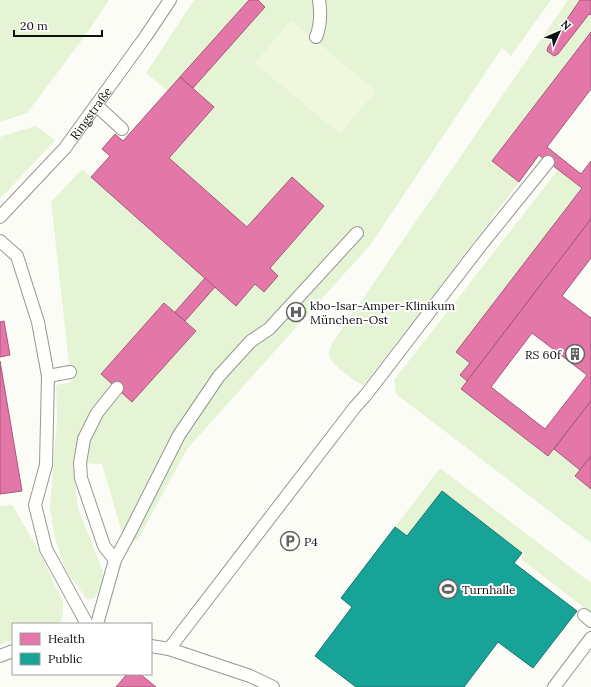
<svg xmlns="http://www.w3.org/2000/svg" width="591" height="687" font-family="Lora,serif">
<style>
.green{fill:#e5f4d5}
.pitch{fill:#eff8df}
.health{fill:#e377a8;stroke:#a4587a;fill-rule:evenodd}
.public{fill:#17a398;stroke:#15776f}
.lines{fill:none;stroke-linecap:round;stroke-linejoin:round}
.service-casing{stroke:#969694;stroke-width:14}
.service{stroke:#fffffe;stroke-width:12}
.labels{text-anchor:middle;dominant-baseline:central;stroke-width:4;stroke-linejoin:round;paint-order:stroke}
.street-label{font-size:12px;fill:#101010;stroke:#fff}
.poi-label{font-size:12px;fill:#101010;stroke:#fff;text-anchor:start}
</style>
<rect width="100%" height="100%" fill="#fcfcf7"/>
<g class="green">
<polygon points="0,0 109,0 87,33 27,113 0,122"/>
<polygon points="194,0 249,0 168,91 146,73"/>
<path d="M 258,0 L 551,0 L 511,56 L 502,48 L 371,244 L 187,449 L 137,541 L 122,533 L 102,464 L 73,463 L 78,508 L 103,572 C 102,579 99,594 94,598 C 91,600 90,599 87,599 L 66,571 L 55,539 L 50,508 L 57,419 L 56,385 L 71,382 L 51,202 L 82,169 L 205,278 L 175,312 L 164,303 L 101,374 L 132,402 L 196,331 L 185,321 L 215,287 L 236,305 L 255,284 L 264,292 L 278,276 L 270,268 L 324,206 L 292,177 L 247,227 L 169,158 L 214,107 L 193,88 L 265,7 Z"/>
<path d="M 568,0 L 580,0 L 548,46 L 548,51 L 554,56 L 558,54 L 589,14 L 591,15 L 591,32 L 492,160 L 519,182 L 413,322 L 363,386 C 354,379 330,366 329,354 C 329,350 331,346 333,342 Z"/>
<polygon points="36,126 55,140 0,199 0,138 2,136"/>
<polygon points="558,170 582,188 456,352 470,363 460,375 467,381 461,389 548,456 554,449 580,470 575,477 591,489 591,543 396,394 394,380"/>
<polygon points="440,468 591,583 591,613 521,559 524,554 442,491 407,536 395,527"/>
<polygon points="12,505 38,549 63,602 63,612 60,624 13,624 13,639 0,645 0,506"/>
</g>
<polygon class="pitch" points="291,20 376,91 340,134 255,63"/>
<g class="health">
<polygon points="249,0 258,0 265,7 193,88 180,77"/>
<polygon points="580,0 591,0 591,15 589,14 558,54 554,56 547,51 548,47"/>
<polygon points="591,32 591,89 547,147 581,174 591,161 591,219 467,381 460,375 470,363 456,352 582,188 539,155 519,182 492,161"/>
<polygon points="180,77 214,107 169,158 247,227 292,177 324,206 270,268 278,276 264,292 255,284 236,306 91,177 110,156 102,149 115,134 123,141"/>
<path d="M 591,219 L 591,258 L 562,296 L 591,318 L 591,401 L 548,456 L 461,389 ZM 532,333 L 587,375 L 545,429 L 491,387 Z"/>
<polygon points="205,278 215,287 185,321 175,312"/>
<polygon points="164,303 196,331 132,402 101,374"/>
<polygon points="4,321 10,355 0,357 0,322"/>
<polygon points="0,361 22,491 0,494"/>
<polygon points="591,401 591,456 580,470 554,449"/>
<polygon points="591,456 591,489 575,476"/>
<polygon points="127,674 140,674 156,687 116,687"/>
</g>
<polygon class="public" points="442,491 522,553 514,563 577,611 533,668 498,642 464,687 356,687 315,656 352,607 341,598 395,527 407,536"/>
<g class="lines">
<defs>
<g id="service">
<path d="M 316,37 C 321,25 321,13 319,0"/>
<polyline points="96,105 122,129"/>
<path id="s1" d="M 0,217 L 65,148 L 146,36 L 170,0"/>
<polyline points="0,241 17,256 38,322 48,376 46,465 35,505 46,549 87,624"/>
<polyline points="48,376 70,372"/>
<polyline points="115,560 104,546 81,478 80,463 84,439 97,413 117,388"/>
<polyline points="584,615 591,621"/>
<polyline points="97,624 115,560 128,536 179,435 219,376 251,341 269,329 357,233"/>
<polyline points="151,646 169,649 250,676 273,687"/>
<polyline points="169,649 355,407 365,396 481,245 548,162"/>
<polyline points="0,656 13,651"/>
<polyline points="554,687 591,638"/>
</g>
</defs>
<use href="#service" class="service-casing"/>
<use href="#service" class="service"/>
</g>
<defs>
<symbol id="hospital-ring" viewBox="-11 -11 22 22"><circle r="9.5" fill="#fff" stroke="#636361" stroke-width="1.5"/><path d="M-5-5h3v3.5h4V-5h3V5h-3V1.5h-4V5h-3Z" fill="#636361"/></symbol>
<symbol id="building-ring" viewBox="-11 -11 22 22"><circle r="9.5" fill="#fff" stroke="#636361" stroke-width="1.5"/><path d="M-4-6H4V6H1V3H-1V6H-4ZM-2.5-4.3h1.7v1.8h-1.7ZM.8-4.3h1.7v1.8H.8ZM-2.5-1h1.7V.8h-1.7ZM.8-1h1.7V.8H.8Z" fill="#636361"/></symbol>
<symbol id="parking-ring" viewBox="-11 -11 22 22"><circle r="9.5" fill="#fff" stroke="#636361" stroke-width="1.5"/><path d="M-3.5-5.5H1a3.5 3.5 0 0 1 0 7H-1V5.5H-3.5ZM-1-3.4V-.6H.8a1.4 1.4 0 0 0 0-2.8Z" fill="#636361"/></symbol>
<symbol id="stadium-ring" viewBox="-11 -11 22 22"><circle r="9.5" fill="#fff" stroke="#636361" stroke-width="1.5"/><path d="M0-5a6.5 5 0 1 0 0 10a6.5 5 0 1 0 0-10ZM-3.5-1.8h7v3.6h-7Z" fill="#636361"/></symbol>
</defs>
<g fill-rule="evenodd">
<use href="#hospital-ring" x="285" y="301" width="22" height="22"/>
<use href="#building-ring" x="564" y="343" width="22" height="22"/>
<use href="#parking-ring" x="279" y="530" width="22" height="22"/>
<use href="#stadium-ring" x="437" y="578" width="22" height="22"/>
</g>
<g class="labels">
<g class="street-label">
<text stroke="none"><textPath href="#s1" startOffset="138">Ringstraße</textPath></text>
</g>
<g class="poi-label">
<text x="310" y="305">kbo-Isar-Amper-Klinikum<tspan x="310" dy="14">München-Ost</tspan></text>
<text x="561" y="354" text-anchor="end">RS 60f</text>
<text x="304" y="541">P4</text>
<text x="462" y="589">Turnhalle</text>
</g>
</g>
<rect x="12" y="623" width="140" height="52" fill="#ffffff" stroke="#9f9f9f"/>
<rect x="20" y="633" width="20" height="12" fill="#e377a8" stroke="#9f9f9f"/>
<text x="48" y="643" font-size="12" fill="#101010">Health</text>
<rect x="20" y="653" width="20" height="12" fill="#17a398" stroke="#9f9f9f"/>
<text x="48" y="663" font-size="12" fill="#101010">Public</text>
<g transform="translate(559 32) rotate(45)" stroke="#ffffff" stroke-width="3" paint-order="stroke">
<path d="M0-3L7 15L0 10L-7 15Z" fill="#101010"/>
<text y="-6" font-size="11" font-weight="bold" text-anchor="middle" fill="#101010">N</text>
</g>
<path d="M14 30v6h88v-6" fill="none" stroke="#101010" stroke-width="2"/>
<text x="20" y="30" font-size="12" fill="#101010" stroke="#ffffff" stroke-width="3" paint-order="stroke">20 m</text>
</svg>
